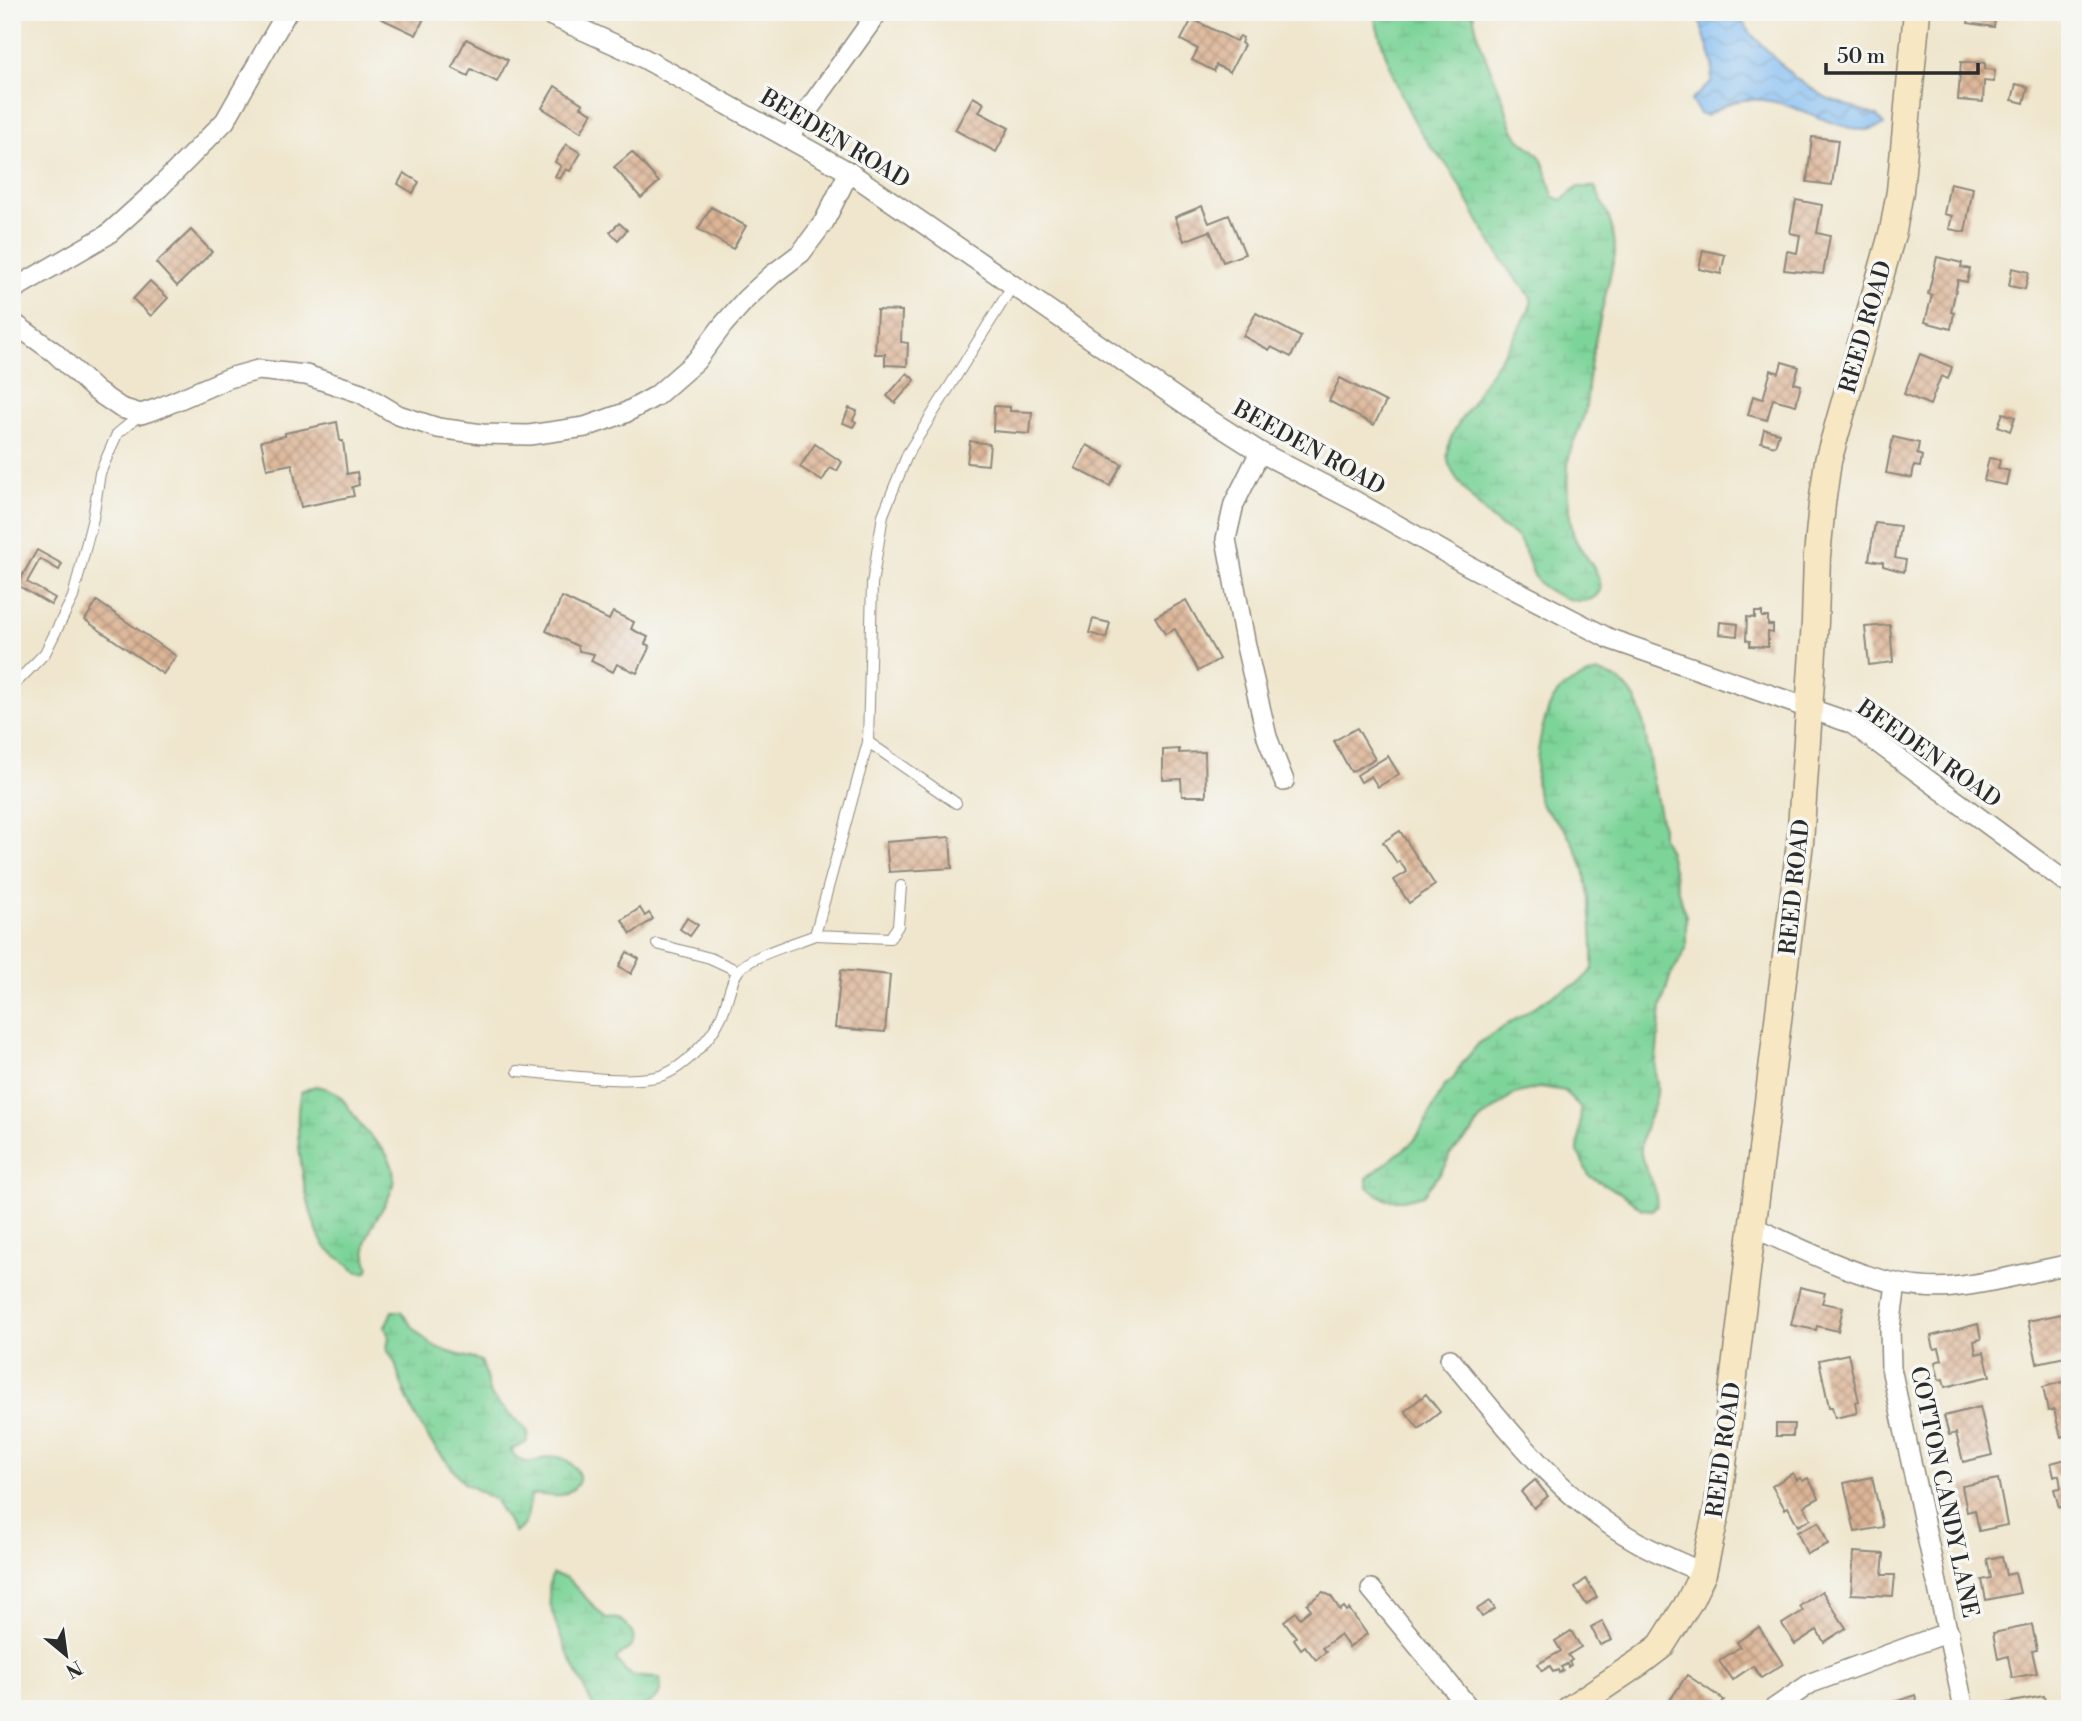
<svg xmlns="http://www.w3.org/2000/svg" width="2082" height="1721" font-family="'Libre Bodoni',serif">
<style>
.wetland{fill:url(#wetland-marsh);stroke:#548062;stroke-width:2}
.water{fill:url(#water-waves);stroke:#55738e;stroke-width:2}
.building{fill:url(#building-cross-hatch)}
.lines{fill:none;stroke-linecap:round;stroke-linejoin:round}
.lane-casing{stroke:#8d887c;stroke-width:12}
.street-casing{stroke:#8d887c;stroke-width:22}
.secondary-casing{stroke:#8d887c;stroke-width:29}
.lane{stroke:#fff;stroke-width:10}
.street{stroke:#fff;stroke-width:19}
.secondary{stroke:#f7e8c3;stroke-width:26}
.labels{text-anchor:middle;dominant-baseline:central;stroke-width:7;stroke-linejoin:round;paint-order:stroke}
.street-label{font-size:23px;fill:#2b2b2b;stroke:#f6f6f2}
</style>
<defs>
<pattern id="wetland-marsh" width="20" height="14" patternUnits="userSpaceOnUse" patternTransform="scale(1.75)"><rect width="20" height="14" fill="#7dd499"/><path d="M1 5h8M5 5V1M11 12h8M15 12V8" fill="none" stroke="#6cb684"/></pattern>
<pattern id="water-waves" width="16" height="10" patternUnits="userSpaceOnUse" patternTransform="scale(1.75)"><rect width="16" height="10" fill="#7fbbf2"/><path d="M0 5q4-4 8 0t8 0" fill="none" stroke="#6898c4"/></pattern>
<pattern id="building-cross-hatch" width="8" height="8" patternUnits="userSpaceOnUse" patternTransform="scale(1.75)"><rect width="8" height="8" fill="#ddb596"/><path d="M0 0l8 8M0 8l8-8" fill="none" stroke="#b3937b"/></pattern>
</defs>
<rect width="100%" height="100%" fill="#f6f6f2"/>
<filter id="ink" filterUnits="userSpaceOnUse"><feTurbulence type="fractalNoise" baseFrequency=".0143" numOctaves="2"/><feDisplacementMap in="SourceGraphic" scale="14" xChannelSelector="R" yChannelSelector="G"/><feConvolveMatrix kernelMatrix="1 2 1 2 8 2 1 2 1" color-interpolation-filters="sRGB"/></filter>
<filter id="wash" filterUnits="userSpaceOnUse"><feTurbulence type="fractalNoise" baseFrequency=".00686" numOctaves="4" result="noise"/><feDisplacementMap in="SourceGraphic" scale="28" xChannelSelector="R" yChannelSelector="G"/><feGaussianBlur stdDeviation="1.57" result="paint"/><feColorMatrix in="noise" values="0 0 0 0 0 0 0 0 0 0 0 0 0 0 0 0 0 1.4 0 .05"/><feComposite in="paint" operator="in"/></filter>
<g filter="url(#wash)">
<rect width="100%" height="100%" fill="#efe6cd"/>
<g class="wetland">
<path d="M 1373,12 L 1473,12 C 1477,42 1490,67 1501,94 C 1507,108 1508,122 1516,135 C 1522,144 1534,148 1540,157 C 1548,169 1548,184 1554,197 L 1562,200 L 1578,187 L 1595,187 C 1606,210 1616,229 1615,255 C 1606,292 1597,329 1590,367 C 1588,382 1588,397 1585,411 C 1582,425 1574,438 1570,452 C 1567,465 1567,483 1568,496 C 1569,509 1570,528 1575,539 C 1581,552 1607,579 1599,592 C 1588,610 1558,597 1545,588 C 1528,577 1530,551 1516,536 C 1512,532 1507,531 1502,527 C 1487,517 1451,478 1448,460 C 1445,438 1462,418 1473,402 C 1475,399 1476,395 1478,391 C 1487,377 1536,311 1531,298 C 1527,289 1516,280 1510,272 C 1502,260 1495,248 1487,235 C 1472,212 1462,186 1446,164 C 1441,156 1433,151 1428,143 C 1401,104 1385,57 1373,12 Z"/>
<path d="M 1599,672 C 1636,683 1643,710 1647,745 C 1648,753 1652,758 1650,766 L 1662,825 L 1662,837 L 1669,852 L 1681,903 L 1686,916 L 1686,949 L 1670,977 L 1661,1007 L 1655,1073 C 1665,1102 1639,1125 1641,1153 C 1642,1164 1649,1174 1653,1184 C 1656,1190 1656,1198 1657,1205 L 1652,1210 L 1642,1209 L 1624,1195 L 1589,1176 L 1578,1152 L 1581,1109 L 1565,1091 L 1541,1087 L 1515,1094 L 1480,1120 L 1472,1133 L 1449,1155 L 1447,1164 L 1423,1195 L 1403,1200 L 1387,1200 L 1367,1187 L 1367,1178 L 1413,1142 L 1425,1124 L 1444,1086 L 1454,1078 L 1461,1065 L 1479,1043 L 1553,995 L 1579,983 L 1593,969 C 1594,945 1590,880 1580,858 C 1576,849 1570,838 1565,830 C 1558,820 1545,813 1540,802 C 1530,781 1541,712 1557,694 C 1569,681 1583,677 1599,672 Z"/>
<path d="M 315,1086 C 341,1089 345,1103 359,1123 C 370,1139 389,1149 393,1170 C 400,1205 352,1228 369,1267 L 367,1272 C 357,1273 355,1271 349,1265 C 341,1258 330,1254 324,1245 C 306,1218 291,1123 301,1092 Z"/>
<path d="M 392,1311 L 401,1311 C 429,1351 436,1348 481,1361 C 487,1372 486,1386 490,1393 C 500,1411 519,1418 529,1434 L 526,1443 L 511,1450 C 526,1478 547,1447 566,1460 C 580,1469 586,1483 568,1492 C 566,1493 560,1496 558,1496 C 548,1497 541,1493 531,1495 C 528,1511 529,1524 515,1533 L 494,1499 L 464,1483 L 430,1441 L 413,1412 L 402,1386 L 395,1363 L 387,1349 L 389,1337 L 385,1327 Z"/>
<path d="M 553,1574 L 567,1578 L 606,1619 C 610,1619 614,1618 618,1619 C 626,1621 636,1635 633,1643 C 631,1649 621,1654 616,1658 C 626,1678 639,1678 660,1678 C 668,1714 616,1709 594,1709 C 583,1681 535,1602 553,1574 Z"/>
</g>
<path class="water" d="M 1697,12 L 1731,12 L 1736,14 L 1755,38 L 1795,78 L 1827,98 L 1877,116 L 1884,125 C 1877,127 1870,131 1863,130 C 1817,125 1779,88 1730,103 C 1722,106 1714,112 1706,116 L 1701,115 L 1691,101 L 1711,82 L 1713,64 Z"/>
<g id="blocks">
<g class="building">
<polygon points="383,12 423,12 426,14 416,35 380,18"/>
<polygon points="1970,12 1996,12 1994,27 1968,23"/>
<polygon points="1192,19 1236,41 1240,36 1243,38 1241,43 1244,45 1230,72 1216,65 1214,71 1192,60 1198,49 1181,40"/>
<polygon points="466,39 508,60 497,82 471,69 468,76 452,68"/>
<polygon points="1961,62 1985,63 1985,69 1995,70 1994,82 1984,81 1983,102 1958,100"/>
<polygon points="2016,84 2028,87 2024,103 2012,100"/>
<polygon points="555,86 583,104 581,107 592,113 581,132 542,108"/>
<polygon points="973,97 984,103 979,112 1009,128 996,152 955,130"/>
<polygon points="1812,137 1838,140 1832,185 1807,182"/>
<polygon points="566,144 581,153 570,171 566,169 560,179 555,176 561,166 555,162"/>
<polygon points="632,152 659,182 641,198 614,167"/>
<polygon points="404,173 419,182 413,193 398,184"/>
<polygon points="1950,183 1973,188 1965,232 1949,229 1952,216 1944,214"/>
<polygon points="1796,200 1822,205 1817,233 1830,236 1823,274 1784,270 1787,251 1797,253 1800,235 1790,233"/>
<polygon points="1202,206 1209,223 1229,215 1245,254 1223,262 1210,231 1184,241 1175,217"/>
<polygon points="711,207 746,226 733,249 698,229"/>
<polygon points="619,223 627,230 618,240 610,232"/>
<polygon points="191,230 212,252 177,286 156,263"/>
<polygon points="1703,250 1725,255 1721,274 1699,269"/>
<polygon points="1937,257 1962,263 1961,267 1970,269 1967,282 1958,280 1951,312 1954,313 1951,329 1925,322 1932,295 1928,294"/>
<polygon points="2012,268 2029,272 2025,289 2009,286"/>
<polygon points="150,281 168,298 151,316 133,299"/>
<polygon points="877,310 902,311 901,342 908,343 907,366 885,365 885,354 875,354"/>
<polygon points="1256,313 1301,337 1291,357 1271,347 1269,350 1243,336"/>
<polygon points="1920,354 1952,367 1948,379 1941,376 1930,405 1904,394"/>
<polygon points="1782,362 1799,367 1794,383 1801,385 1796,405 1773,399 1767,420 1748,415 1753,396 1763,399 1771,370 1779,373"/>
<polygon points="907,373 915,380 895,403 887,396"/>
<polygon points="1340,378 1386,402 1374,425 1329,401"/>
<polygon points="994,406 1010,407 1010,411 1032,412 1030,434 993,431"/>
<polygon points="849,408 857,411 853,420 856,422 853,427 843,423"/>
<polygon points="2003,413 2015,417 2010,431 1998,426"/>
<polygon points="337,422 340,441 343,441 347,474 357,472 359,485 352,487 354,496 301,507 292,464 267,469 261,441 285,436 285,433"/>
<polygon points="1764,429 1779,433 1775,446 1761,442"/>
<polygon points="1893,437 1919,443 1917,454 1922,456 1920,467 1914,466 1912,478 1886,473"/>
<polygon points="970,441 990,444 988,465 967,463"/>
<polygon points="815,444 842,462 837,471 830,468 822,481 800,467"/>
<polygon points="1087,445 1122,464 1110,486 1075,468"/>
<polygon points="1989,458 2000,460 1998,468 2009,471 2006,485 1984,481"/>
<polygon points="1875,523 1900,526 1895,558 1906,560 1904,572 1883,566 1883,562 1869,560"/>
<polygon points="37,550 62,564 59,570 40,559 27,582 55,598 51,605 17,585"/>
<polygon points="562,597 609,620 613,612 634,622 631,629 648,637 645,644 650,646 637,673 617,664 613,672 591,661 594,654 579,651 578,646 546,631"/>
<polygon points="1186,600 1219,659 1198,671 1175,629 1165,634 1155,617"/>
<polygon points="97,601 176,656 163,674 85,620"/>
<polygon points="1755,612 1762,612 1762,617 1768,617 1768,625 1773,625 1773,633 1768,632 1768,647 1750,646 1750,641 1746,640 1747,617 1755,618"/>
<polygon points="1093,619 1110,623 1106,638 1089,633"/>
<polygon points="1720,622 1738,624 1737,636 1719,634"/>
<polygon points="1890,625 1893,662 1869,665 1865,627"/>
<polygon points="1357,728 1375,759 1351,772 1334,741"/>
<polygon points="1179,749 1179,753 1205,752 1206,796 1182,796 1181,779 1163,780 1163,750"/>
<polygon points="1388,756 1399,774 1378,787 1371,776 1361,782 1357,775"/>
<polygon points="1400,831 1435,885 1409,903 1394,880 1407,872 1399,861 1397,863 1383,842"/>
<polygon points="950,837 952,868 889,872 886,842"/>
<polygon points="640,908 645,916 649,913 653,919 631,934 622,920"/>
<polygon points="687,918 698,925 690,936 680,929"/>
<polygon points="627,952 639,959 631,974 619,966"/>
<polygon points="841,970 890,975 885,1032 835,1028"/>
<polygon points="1800,1287 1825,1293 1822,1303 1843,1307 1838,1331 1817,1326 1816,1330 1791,1325"/>
<polygon points="2066,1313 2070,1330 2070,1356 2037,1363 2028,1321"/>
<polygon points="1978,1324 1981,1339 1974,1341 1976,1354 1984,1352 1990,1376 1945,1387 1943,1379 1939,1380 1935,1362 1942,1360 1939,1348 1934,1349 1931,1336"/>
<polygon points="1848,1354 1859,1401 1855,1402 1857,1413 1835,1418 1832,1407 1829,1407 1819,1360"/>
<polygon points="2070,1380 2070,1434 2061,1437 2054,1410 2048,1411 2043,1387"/>
<polygon points="1426,1394 1440,1412 1419,1429 1405,1411"/>
<polygon points="1980,1407 1992,1455 1963,1462 1956,1433 1949,1435 1944,1416"/>
<polygon points="1776,1424 1794,1424 1793,1436 1776,1436"/>
<polygon points="2070,1458 2070,1513 2065,1514 2063,1507 2059,1507 2054,1489 2061,1488 2059,1475 2054,1477 2051,1463"/>
<polygon points="1793,1473 1797,1480 1800,1478 1803,1481 1808,1478 1819,1498 1804,1506 1811,1519 1798,1526 1788,1507 1785,1509 1772,1486"/>
<polygon points="1872,1477 1883,1527 1855,1532 1844,1483"/>
<polygon points="1998,1479 2007,1525 1979,1531 1975,1510 1967,1512 1962,1486"/>
<polygon points="1535,1480 1548,1496 1534,1508 1521,1492"/>
<polygon points="1819,1522 1828,1544 1807,1554 1797,1532"/>
<polygon points="1854,1552 1884,1554 1882,1575 1895,1575 1893,1596 1851,1594"/>
<polygon points="2002,1556 2006,1575 2015,1573 2020,1593 1986,1600 1982,1580 1991,1578 1987,1559"/>
<polygon points="1586,1579 1597,1597 1586,1604 1575,1587"/>
<polygon points="1822,1591 1846,1628 1824,1642 1817,1630 1795,1644 1782,1624 1803,1611 1800,1606"/>
<polygon points="1323,1592 1331,1596 1340,1610 1344,1607 1347,1611 1349,1609 1367,1634 1349,1647 1340,1635 1322,1648 1326,1652 1316,1660 1305,1646 1301,1649 1294,1639 1296,1637 1284,1621 1296,1612 1300,1618 1311,1609 1307,1604"/>
<polygon points="1490,1601 1495,1609 1482,1617 1477,1609"/>
<polygon points="1602,1621 1612,1640 1600,1645 1591,1627"/>
<polygon points="2032,1625 2037,1650 2032,1651 2037,1673 2012,1678 2008,1656 1998,1659 1993,1633"/>
<polygon points="1759,1627 1783,1664 1761,1678 1753,1666 1732,1680 1719,1661 1740,1647 1737,1642"/>
<polygon points="1571,1631 1581,1647 1568,1655 1572,1660 1569,1662 1571,1665 1568,1667 1567,1664 1561,1667 1563,1670 1559,1673 1558,1670 1553,1672 1550,1666 1542,1671 1538,1664 1561,1651 1555,1641"/>
<polygon points="1687,1675 1724,1700 1718,1709 1664,1709"/>
<polygon points="1915,1695 1920,1709 1878,1709 1878,1708"/>
<polygon points="2044,1696 2045,1702 2052,1701 2053,1709 2002,1709 2001,1704"/>
</g>
</g>
</g>
<g filter="url(#ink)">
<use href="#blocks" fill-opacity="0" stroke="#8d887c" stroke-width="2"/>
<g class="lines">
<defs>
<g id="lane">
<polyline points="12,687 45,653 73,597 93,518 100,473 117,434 141,414"/>
<polyline points="868,742 815,935 890,938 898,926 901,886"/>
<polyline points="956,803 868,742 872,584 883,515 908,453 1013,285"/>
<polyline points="657,944 710,958 738,971"/>
<path d="M 518,1071 C 559,1074 617,1084 656,1077 C 681,1072 711,1039 721,1017 C 728,1003 729,984 738,971 C 749,956 796,943 815,935"/>
</g>
<g id="street">
<polyline points="543,12 636,54 849,172 1188,406 1260,452 1355,501 1469,566 1610,639 1851,723 2070,885"/>
<polyline points="788,138 878,12"/>
<polyline points="12,290 107,235 159,188 225,121 287,12"/>
<polyline points="12,322 54,352 96,391 121,408 141,414 159,408 229,378 258,370 306,375 361,393 398,415 438,428 482,434 529,435 585,427 625,413 656,396 696,361 723,325 746,299 772,275 801,253 824,222 849,172"/>
<polyline points="1260,452 1234,504 1226,539 1246,646 1267,737 1284,781"/>
<path d="M 1753,1227 C 1813,1254 1886,1294 1953,1287 C 1992,1283 2031,1272 2070,1264"/>
<polyline points="1896,1284 1890,1328 1891,1368 1964,1709"/>
<path d="M 1450,1359 C 1505,1425 1558,1497 1634,1540 C 1656,1553 1680,1562 1703,1573"/>
<polyline points="1371,1589 1470,1709"/>
<polyline points="1773,1709 1811,1683 1949,1632"/>
</g>
<polyline id="secondary" points="1570,1709 1640,1662 1661,1646 1689,1602 1703,1573 1718,1505 1800,843 1815,622 1817,556 1822,504 1828,461 1893,231 1900,191 1917,12"/>
</defs>
<use href="#lane" class="lane-casing"/>
<use href="#street" class="street-casing"/>
<use href="#secondary" class="secondary-casing"/>
<use href="#lane" class="lane"/>
<use href="#street" class="street"/>
<use href="#secondary" class="secondary"/>
</g>
</g>
<g class="labels">
<g class="street-label">
<text transform="translate(835 139) rotate(31)">BEEDEN ROAD</text>
<text transform="translate(1866 327) rotate(-74)">REED ROAD</text>
<text transform="translate(1309 448) rotate(29)">BEEDEN ROAD</text>
<text transform="translate(1929 754) rotate(35)">BEEDEN ROAD</text>
<text transform="translate(1795 887) rotate(-84)">REED ROAD</text>
<text transform="translate(1724 1450) rotate(-82)">REED ROAD</text>
<text transform="translate(1944 1492) rotate(78)">COTTON CANDY LANE</text>
</g>
</g>
<rect width="2082" height="1721" fill="none" stroke="#f6f6f2" stroke-width="42"/>
<g transform="translate(66 1655) rotate(151)" stroke="#f6f6f2" stroke-width="5" paint-order="stroke">
<path d="M0-5L12 26L0 18L-12 26Z" fill="#2b2b2b"/>
<text y="-10" font-size="19" font-weight="bold" text-anchor="middle" fill="#2b2b2b">N</text>
</g>
<path d="M1826 63v10h152v-10" fill="none" stroke="#2b2b2b" stroke-width="3.5"/>
<text x="1837" y="63" font-size="21" fill="#2b2b2b" stroke="#f6f6f2" stroke-width="5" paint-order="stroke">50 m</text>
</svg>
